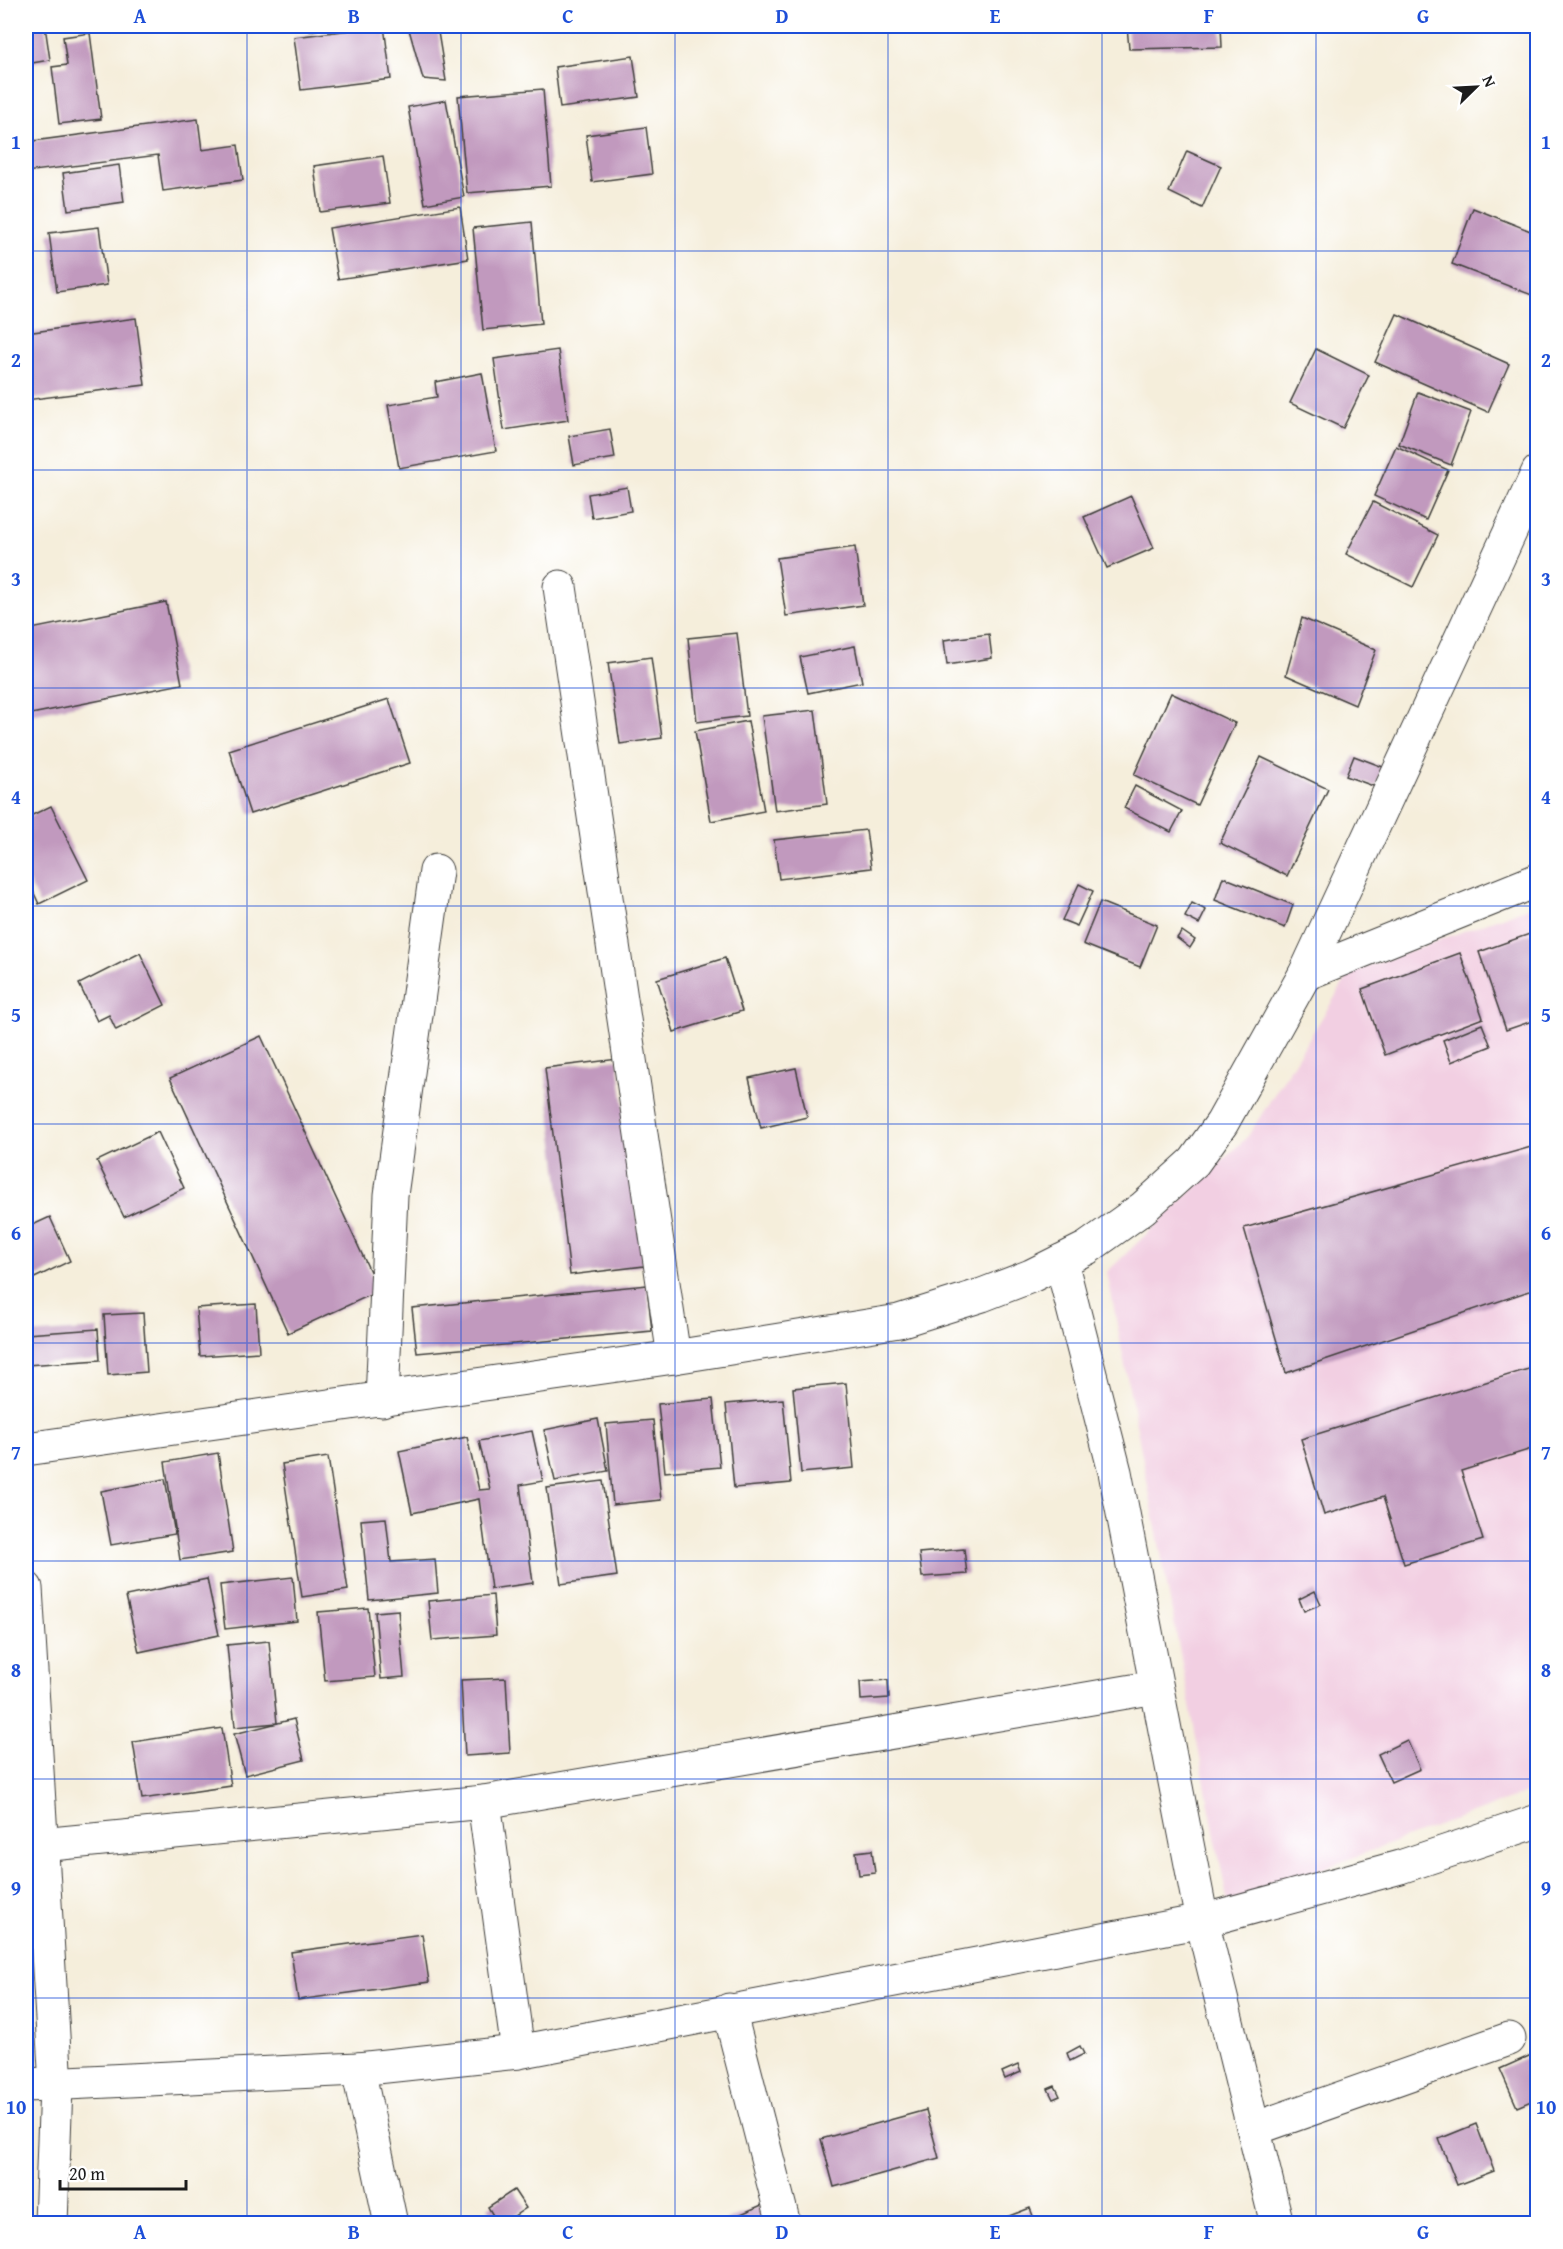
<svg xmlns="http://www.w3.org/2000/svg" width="1563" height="2249" font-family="'Gentium Book Plus',serif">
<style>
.built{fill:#f2cfe2}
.building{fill:#c199be}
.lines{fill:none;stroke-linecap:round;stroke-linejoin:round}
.minor-casing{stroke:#3d3c39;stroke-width:35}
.tertiary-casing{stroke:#3d3c39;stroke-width:35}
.minor{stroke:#fff;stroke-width:33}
.tertiary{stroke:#fff;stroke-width:33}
.grid{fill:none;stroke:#1d4ed8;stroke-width:1.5;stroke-opacity:0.55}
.neatline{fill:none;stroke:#1d4ed8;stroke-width:2}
.grid-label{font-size:20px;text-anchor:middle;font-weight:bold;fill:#1d4ed8}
</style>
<rect width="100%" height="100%" fill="#fff"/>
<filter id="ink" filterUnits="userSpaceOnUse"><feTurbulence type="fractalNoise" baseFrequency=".0167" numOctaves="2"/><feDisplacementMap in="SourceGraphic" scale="12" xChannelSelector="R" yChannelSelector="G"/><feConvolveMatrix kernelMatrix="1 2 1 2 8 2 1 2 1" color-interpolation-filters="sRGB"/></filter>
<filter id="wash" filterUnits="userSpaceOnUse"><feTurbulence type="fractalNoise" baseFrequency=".008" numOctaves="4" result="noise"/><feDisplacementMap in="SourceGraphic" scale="24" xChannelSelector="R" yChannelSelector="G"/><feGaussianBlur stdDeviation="1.35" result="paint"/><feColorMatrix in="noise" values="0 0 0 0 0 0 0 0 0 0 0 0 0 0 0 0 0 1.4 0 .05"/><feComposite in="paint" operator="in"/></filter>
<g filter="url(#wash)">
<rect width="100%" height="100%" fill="#f5eedb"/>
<polygon class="built" points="1537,904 1537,1789 1228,1904 1107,1272 1248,1136 1350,973"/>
<g id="blocks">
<g class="building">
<polygon points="26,26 45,26 50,60 26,64"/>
<polygon points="309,26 329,26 329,27 310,31"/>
<polygon points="384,26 391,79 301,90 294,37"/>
<polygon points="408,26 437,26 446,81 423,79"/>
<polygon points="1127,26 1221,26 1222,47 1129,49"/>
<polygon points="90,33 101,119 59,124 52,67 67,65 63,37"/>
<polygon points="633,56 639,97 560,108 555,67"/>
<polygon points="543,89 551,186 467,193 458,96"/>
<polygon points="446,100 464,197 425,204 408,107"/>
<polygon points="198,119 202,150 238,145 243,180 163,191 158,155 26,172 26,142"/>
<polygon points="646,127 652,174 592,182 586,135"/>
<polygon points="1187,151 1221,166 1202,208 1169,192"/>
<polygon points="383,156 390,203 320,212 314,166"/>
<polygon points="119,165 124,202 68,210 63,173"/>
<polygon points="460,207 468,259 338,279 329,228"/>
<polygon points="1473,208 1538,234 1537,297 1452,264"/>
<polygon points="532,222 541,324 483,330 473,228"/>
<polygon points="99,227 107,285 57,292 49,233"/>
<polygon points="1397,314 1509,364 1488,412 1375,362"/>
<polygon points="136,318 145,385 26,400 26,333"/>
<polygon points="1316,349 1369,375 1343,428 1290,403"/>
<polygon points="558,350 568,420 504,430 494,359"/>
<polygon points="482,373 496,451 399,468 388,405 437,397 435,382"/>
<polygon points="1418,392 1471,412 1451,465 1399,444"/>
<polygon points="610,429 615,458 574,465 569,436"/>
<polygon points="1396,446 1448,470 1426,520 1374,496"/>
<polygon points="627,487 631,511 592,518 588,494"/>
<polygon points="1131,496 1154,548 1107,568 1084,517"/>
<polygon points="1373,502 1438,535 1413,587 1346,554"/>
<polygon points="855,547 863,605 786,616 777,558"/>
<polygon points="166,602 182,684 26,715 26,630"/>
<polygon points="1302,618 1376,650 1355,705 1286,675"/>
<polygon points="737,633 747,716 697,722 688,638"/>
<polygon points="989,634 992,658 947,665 944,640"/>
<polygon points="855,646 862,682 808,693 800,657"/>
<polygon points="651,657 662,738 620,744 608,663"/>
<polygon points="1171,693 1235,723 1197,805 1134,775"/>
<polygon points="389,699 410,763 250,814 229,750"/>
<polygon points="815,710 827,804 775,811 762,716"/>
<polygon points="748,721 764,811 711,821 695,731"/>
<polygon points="1354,756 1383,767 1376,787 1346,776"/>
<polygon points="1261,757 1328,789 1287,876 1220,843"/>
<polygon points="1135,786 1182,811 1171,832 1124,808"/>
<polygon points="51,806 88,880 39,904 26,876 26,818"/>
<polygon points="866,830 871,868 779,879 774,840"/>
<polygon points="1223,877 1293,905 1285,928 1215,900"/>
<polygon points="1079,884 1093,891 1077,926 1062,920"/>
<polygon points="1100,902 1157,925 1140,967 1083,944"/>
<polygon points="1192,903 1206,910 1199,924 1185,917"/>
<polygon points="1182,931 1195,940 1190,948 1177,938"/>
<polygon points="1538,931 1538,1019 1506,1030 1479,952"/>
<polygon points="140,953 165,1005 116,1030 109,1015 97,1021 79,984"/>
<polygon points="1460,953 1483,1018 1385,1055 1362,989"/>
<polygon points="725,958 742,1011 674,1032 657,979"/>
<polygon points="1482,1024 1491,1046 1451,1062 1443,1040"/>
<polygon points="261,1036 379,1291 288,1333 170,1078"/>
<polygon points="618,1059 644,1266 570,1275 545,1068"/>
<polygon points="796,1068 807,1117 761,1128 749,1078"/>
<polygon points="158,1132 184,1188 124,1217 97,1161"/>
<polygon points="1538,1145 1538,1288 1286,1373 1244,1228"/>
<polygon points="50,1217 70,1261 26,1282 26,1228"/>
<polygon points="647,1285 652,1331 417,1353 412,1308"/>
<polygon points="256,1304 259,1352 200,1356 196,1308"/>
<polygon points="143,1313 147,1372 108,1375 104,1315"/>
<polygon points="98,1329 100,1360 26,1365 26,1334"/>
<polygon points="1538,1366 1538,1447 1461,1471 1483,1540 1404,1564 1383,1497 1324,1515 1301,1439"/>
<polygon points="846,1383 854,1468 801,1473 793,1388"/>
<polygon points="713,1399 720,1467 665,1472 658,1404"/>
<polygon points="783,1399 791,1483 734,1488 726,1404"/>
<polygon points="598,1419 608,1471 555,1481 544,1430"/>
<polygon points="653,1420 661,1500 613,1505 606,1424"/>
<polygon points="532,1431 543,1481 520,1485 533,1583 491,1589 479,1499 412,1513 399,1451 467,1437 479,1490 490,1489 479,1441"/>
<polygon points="218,1453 233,1552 180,1560 165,1462"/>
<polygon points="328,1457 348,1590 302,1597 282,1464"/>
<polygon points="165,1479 175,1534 111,1545 101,1491"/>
<polygon points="603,1481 617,1576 561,1584 547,1488"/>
<polygon points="386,1518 391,1562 435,1559 438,1593 369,1600 361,1520"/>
<polygon points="964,1549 967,1574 922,1577 919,1553"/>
<polygon points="293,1577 297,1621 225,1629 220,1585"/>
<polygon points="207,1579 219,1635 139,1652 126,1596"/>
<polygon points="1315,1591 1321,1604 1304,1611 1299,1599"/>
<polygon points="493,1595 496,1635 432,1640 428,1601"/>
<polygon points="368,1608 375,1677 325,1681 318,1612"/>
<polygon points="398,1610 404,1677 381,1679 375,1612"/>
<polygon points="269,1641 277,1723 235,1727 227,1645"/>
<polygon points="506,1678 510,1753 465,1756 461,1680"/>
<polygon points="888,1680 889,1698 861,1700 860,1682"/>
<polygon points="294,1719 304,1760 245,1775 234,1734"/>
<polygon points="222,1728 231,1786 142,1799 133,1742"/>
<polygon points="1407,1740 1420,1769 1391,1782 1378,1754"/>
<polygon points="872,1850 875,1873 859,1875 856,1852"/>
<polygon points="422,1934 429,1982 298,2000 291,1952"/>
<polygon points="1080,2046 1084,2054 1070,2061 1067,2053"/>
<polygon points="1538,2052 1538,2098 1517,2107 1500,2069"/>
<polygon points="1018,2065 1021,2072 1005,2079 1002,2072"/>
<polygon points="1055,2086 1060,2096 1053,2099 1048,2089"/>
<polygon points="926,2110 939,2158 834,2187 821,2139"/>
<polygon points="1476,2124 1494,2171 1457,2185 1439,2139"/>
<polygon points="514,2190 526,2208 502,2224 498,2224 488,2207"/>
<polygon points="764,2204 773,2224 718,2224"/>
<polygon points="1030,2208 1036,2224 991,2224 991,2223"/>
</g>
</g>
</g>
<g filter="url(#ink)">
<use href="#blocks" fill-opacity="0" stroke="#3d3c39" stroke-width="1.5"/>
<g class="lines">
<defs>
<g id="minor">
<polyline points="560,587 674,1357"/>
<polyline points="1305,974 1538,880"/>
<polyline points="1061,1261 1115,1472 1202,1921 1277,2224"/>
<polyline points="382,1400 391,1195 436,871"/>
<polyline points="484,1802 518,2052"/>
<polyline points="41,1845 484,1802 1156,1687"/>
<polyline points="729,2010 784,2224"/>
<polyline points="358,2069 391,2224"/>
<polyline points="26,2085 358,2069 518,2052 1202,1921 1400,1867 1538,1821"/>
<polyline points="1254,2129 1509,2039"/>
</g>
<g id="tertiary">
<polyline points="26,1449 674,1357 899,1321 982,1295 1031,1276 1087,1248 1143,1208 1194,1162 1222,1123 1305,974 1538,472"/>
<polyline points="26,1588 56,2085 51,2224"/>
</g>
</defs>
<use href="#minor" class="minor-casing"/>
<use href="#tertiary" class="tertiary-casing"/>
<use href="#minor" class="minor"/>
<use href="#tertiary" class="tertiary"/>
</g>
</g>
<path class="grid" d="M 247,26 L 247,2224M 461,26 L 461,2224M 675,26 L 675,2224M 888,26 L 888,2224M 1102,26 L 1102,2224M 1316,26 L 1316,2224M 26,251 L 1538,251M 26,470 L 1538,470M 26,688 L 1538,688M 26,906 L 1538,906M 26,1124 L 1538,1124M 26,1343 L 1538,1343M 26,1561 L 1538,1561M 26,1779 L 1538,1779M 26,1998 L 1538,1998"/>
<rect width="1563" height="2249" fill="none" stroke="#fff" stroke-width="66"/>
<g transform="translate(1476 87) rotate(66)" stroke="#ffffff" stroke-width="4.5" paint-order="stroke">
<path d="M0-4.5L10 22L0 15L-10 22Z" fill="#1c1c1c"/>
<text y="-9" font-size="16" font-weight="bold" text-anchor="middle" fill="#1c1c1c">N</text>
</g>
<path d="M60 2180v9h126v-9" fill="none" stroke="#1c1c1c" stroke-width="3"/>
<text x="69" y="2180" font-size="18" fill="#1c1c1c" stroke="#ffffff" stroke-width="4.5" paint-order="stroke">20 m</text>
<rect x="33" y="33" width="1497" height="2183" class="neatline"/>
<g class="grid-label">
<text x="140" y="23">A</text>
<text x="354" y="23">B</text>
<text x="568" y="23">C</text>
<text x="782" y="23">D</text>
<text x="995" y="23">E</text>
<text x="1209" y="23">F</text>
<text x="1423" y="23">G</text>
<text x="16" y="149">1</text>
<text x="1546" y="149">1</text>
<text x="16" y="367">2</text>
<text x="1546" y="367">2</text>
<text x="16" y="586">3</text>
<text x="1546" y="586">3</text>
<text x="16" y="804">4</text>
<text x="1546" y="804">4</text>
<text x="16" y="1022">5</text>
<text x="1546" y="1022">5</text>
<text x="16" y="1240">6</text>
<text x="1546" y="1240">6</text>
<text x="16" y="1459">7</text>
<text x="1546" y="1459">7</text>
<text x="16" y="1677">8</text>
<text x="1546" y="1677">8</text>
<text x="16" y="1895">9</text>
<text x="1546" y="1895">9</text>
<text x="16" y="2114">10</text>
<text x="1546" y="2114">10</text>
<text x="140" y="2239">A</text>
<text x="354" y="2239">B</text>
<text x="568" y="2239">C</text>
<text x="782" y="2239">D</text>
<text x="995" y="2239">E</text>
<text x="1209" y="2239">F</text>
<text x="1423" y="2239">G</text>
</g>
</svg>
